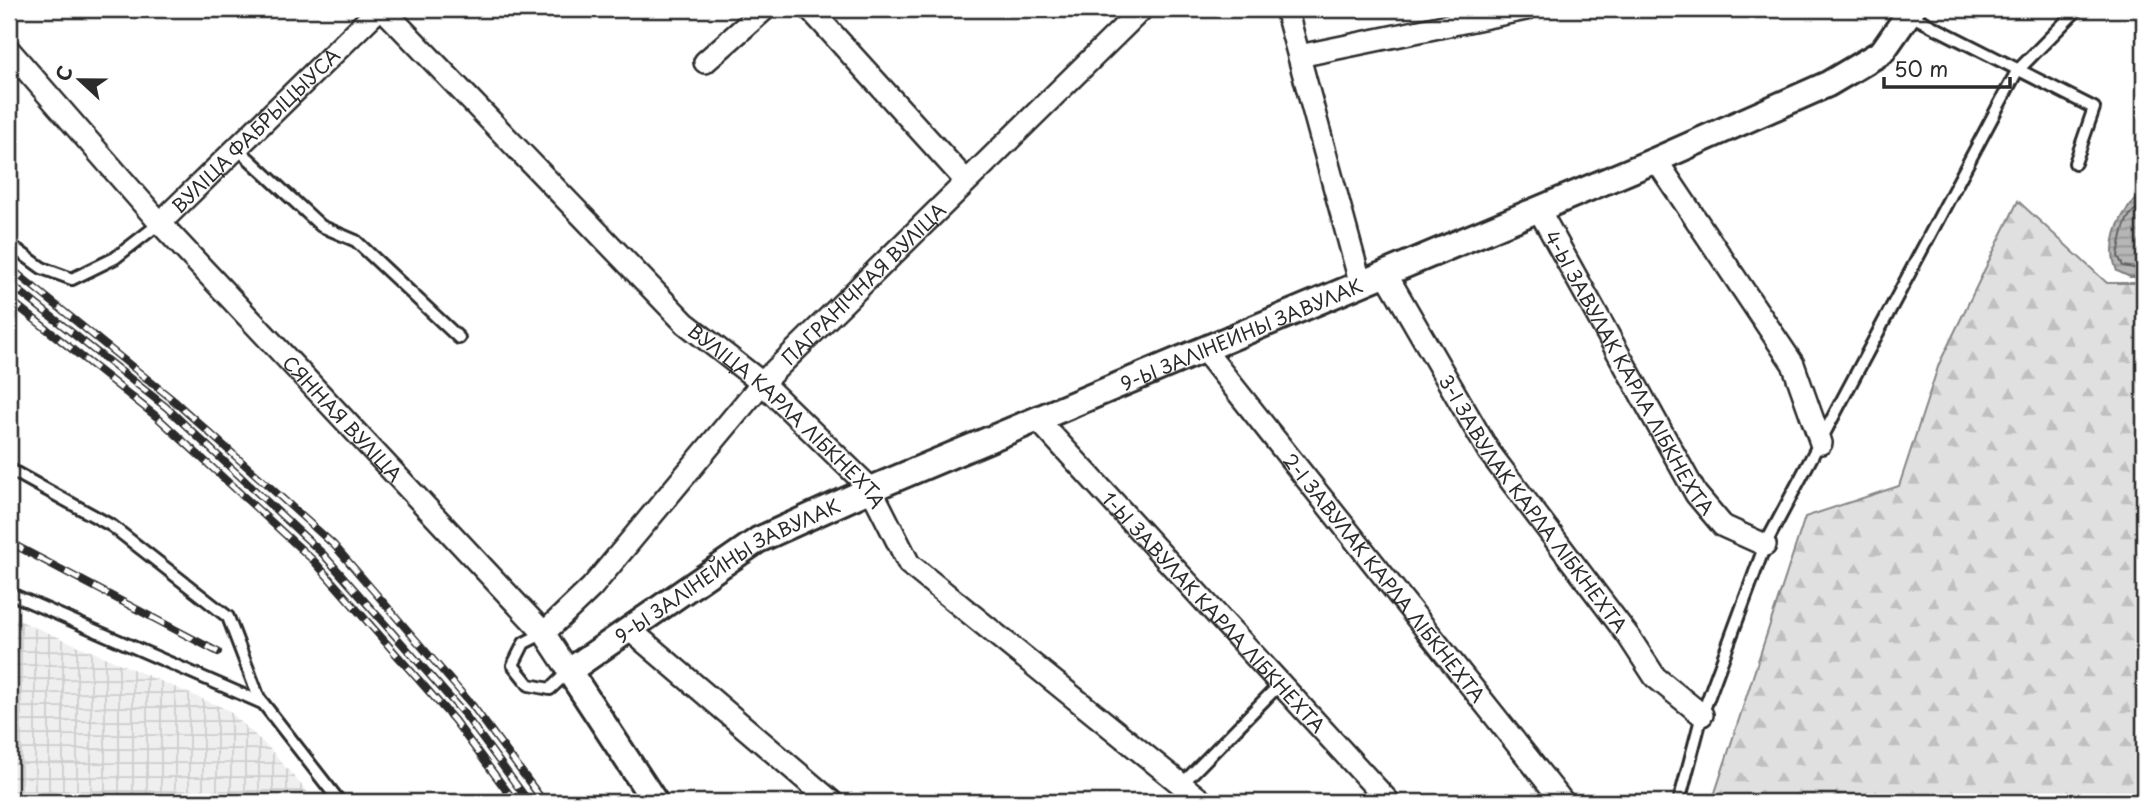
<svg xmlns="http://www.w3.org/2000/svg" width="2153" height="811" font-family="'Playpen Sans',sans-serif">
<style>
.industrial{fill:url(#industrial-grid)}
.forest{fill:url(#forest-firs);stroke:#868686;stroke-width:2}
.water{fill:url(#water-rules);stroke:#7e7e7e;stroke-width:2}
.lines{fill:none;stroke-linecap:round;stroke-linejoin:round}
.shore{stroke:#636363;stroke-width:2}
.service-casing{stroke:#2b2b2b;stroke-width:16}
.minor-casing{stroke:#2b2b2b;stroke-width:26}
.tertiary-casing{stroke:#2b2b2b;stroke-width:30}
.service{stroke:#fff;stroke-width:10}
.minor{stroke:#fff;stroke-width:21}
.tertiary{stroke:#fff;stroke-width:24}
.rail-casing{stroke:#2b2b2b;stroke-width:8}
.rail{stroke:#fff;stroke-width:5;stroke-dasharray:16;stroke-linecap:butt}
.labels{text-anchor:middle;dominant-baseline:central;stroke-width:7;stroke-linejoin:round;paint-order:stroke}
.street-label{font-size:19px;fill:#2b2b2b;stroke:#fff}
</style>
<defs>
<pattern id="industrial-grid" width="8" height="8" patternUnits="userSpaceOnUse" patternTransform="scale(1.75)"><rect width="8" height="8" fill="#efefef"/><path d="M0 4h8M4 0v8" fill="none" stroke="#cdcdcd"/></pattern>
<pattern id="forest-firs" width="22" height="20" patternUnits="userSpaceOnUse" patternTransform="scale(1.75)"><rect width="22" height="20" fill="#e0e0e0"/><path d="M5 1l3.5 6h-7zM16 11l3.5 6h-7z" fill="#c0c0c0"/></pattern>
<pattern id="water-rules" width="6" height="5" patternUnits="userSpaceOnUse" patternTransform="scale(1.75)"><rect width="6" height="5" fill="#b6b6b6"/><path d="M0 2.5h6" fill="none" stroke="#949494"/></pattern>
</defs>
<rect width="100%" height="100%" fill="#fff"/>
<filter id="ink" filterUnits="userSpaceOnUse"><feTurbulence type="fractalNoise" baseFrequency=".0143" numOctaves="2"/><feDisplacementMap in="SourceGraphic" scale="14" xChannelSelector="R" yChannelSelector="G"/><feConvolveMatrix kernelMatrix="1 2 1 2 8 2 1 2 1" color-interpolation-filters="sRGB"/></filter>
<g filter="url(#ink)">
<polygon class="industrial" points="9,616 228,710 269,748 316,802 9,802"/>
<polygon class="forest" points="2018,201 2107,283 2144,283 2144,802 1712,802 1805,517 1899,486 1939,364"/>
<path class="water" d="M 2135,200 L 2144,200 L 2143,277 L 2130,277 L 2117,271 C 2107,247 2117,218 2135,200 Z"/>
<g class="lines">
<path class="shore" d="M 2144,207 C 2124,208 2121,240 2118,256 L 2123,266 L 2144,270"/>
<defs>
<g id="service">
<polyline points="1910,15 2094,108 2075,163"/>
<polyline points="236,147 321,226 356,241 459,338"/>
<polyline points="9,244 42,268 72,279 115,258 160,223"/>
<polyline points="9,469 112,526 228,617 259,698 340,802"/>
<polyline points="9,593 262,703"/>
<polyline points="544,633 524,643 513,665 529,685 550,689 569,671"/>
<polyline points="1181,785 1279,685"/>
<polyline points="1679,802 1702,715 1765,545 2017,71 2078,9"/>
</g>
<g id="minor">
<path id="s1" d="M 383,9 L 685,323 L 762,383 L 871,489 L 909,564 L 1203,802"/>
<polyline points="810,9 966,181"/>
<polyline points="1286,9 1361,285"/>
<path id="s2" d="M 9,50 L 160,223 L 544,633 L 569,671"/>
<polyline points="1299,56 1526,9"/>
<polyline points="705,62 765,9"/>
<polyline points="1656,160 1793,364 1821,443"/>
<path id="s3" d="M 1539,210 L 1696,494 L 1723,526 L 1765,545"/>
<path id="s4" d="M 160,223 L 379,9"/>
<path id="s5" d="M 1386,274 L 1489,452 L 1629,637 L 1655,677 L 1702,715"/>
<path id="s6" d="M 1205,351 L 1563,802"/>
<path id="s7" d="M 1039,421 L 1389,802"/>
<polyline points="629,629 832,802"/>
<path id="s8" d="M 544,633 L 592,587 L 762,383 L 1142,9"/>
</g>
<g id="tertiary">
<path id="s9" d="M 655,802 L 569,671 L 758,540 L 871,489 L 1656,160 L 1828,84 L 1882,52 L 1912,9"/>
</g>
</defs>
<use href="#service" class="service-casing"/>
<use href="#minor" class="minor-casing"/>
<use href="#tertiary" class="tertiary-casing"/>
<use href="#service" class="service"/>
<use href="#minor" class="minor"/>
<use href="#tertiary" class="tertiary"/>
<defs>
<g id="rail">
<polyline points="9,267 172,399 334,545 472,705 544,802"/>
<polyline points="9,283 166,407 323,554 465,715 529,802"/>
<polyline points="9,299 157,417 314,561 454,720 515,802"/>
<polyline points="9,542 218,652"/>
</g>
</defs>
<use href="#rail" class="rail-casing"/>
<use href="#rail" class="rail"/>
</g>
</g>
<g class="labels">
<g class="street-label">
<text stroke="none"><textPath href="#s4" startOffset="133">ВУЛІЦА ФАБРЫЦЫУСА</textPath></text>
<text stroke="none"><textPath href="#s8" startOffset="474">ПАГРАНІЧНАЯ ВУЛІЦА</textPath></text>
<text stroke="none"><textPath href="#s9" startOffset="912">9-Ы ЗАЛІНЕЙНЫ ЗАВУЛАК</textPath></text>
<text stroke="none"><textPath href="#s3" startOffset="186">4-Ы ЗАВУЛАК КАРЛА ЛІБКНЕХТА</textPath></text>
<text stroke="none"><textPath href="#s2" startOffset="497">СЯННАЯ ВУЛІЦА</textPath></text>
<text stroke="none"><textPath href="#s1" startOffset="574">ВУЛІЦА КАРЛА ЛІБКНЕХТА</textPath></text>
<text stroke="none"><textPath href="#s5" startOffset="273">3-І ЗАВУЛАК КАРЛА ЛІБКНЕХТА</textPath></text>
<text stroke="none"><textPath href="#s9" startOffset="345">9-Ы ЗАЛІНЕЙНЫ ЗАВУЛАК</textPath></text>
<text stroke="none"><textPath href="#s6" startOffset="289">2-І ЗАВУЛАК КАРЛА ЛІБКНЕХТА</textPath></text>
<text stroke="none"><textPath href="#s7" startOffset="259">1-Ы ЗАВУЛАК КАРЛА ЛІБКНЕХТА</textPath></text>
</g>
</g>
<rect width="2153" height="811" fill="none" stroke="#fff" stroke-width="35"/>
<rect x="18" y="18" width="2118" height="776" fill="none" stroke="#2b2b2b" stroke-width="2.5" filter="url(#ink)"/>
<g transform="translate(80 80) rotate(292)" stroke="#ffffff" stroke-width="5" paint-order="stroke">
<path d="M0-5L12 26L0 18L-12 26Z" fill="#2b2b2b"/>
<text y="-10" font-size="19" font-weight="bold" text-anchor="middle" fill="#2b2b2b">С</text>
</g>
<path d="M1884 77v10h126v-10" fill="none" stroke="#2b2b2b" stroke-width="3.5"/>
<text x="1894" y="77" font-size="21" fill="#2b2b2b" stroke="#ffffff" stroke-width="5" paint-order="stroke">50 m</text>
</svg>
